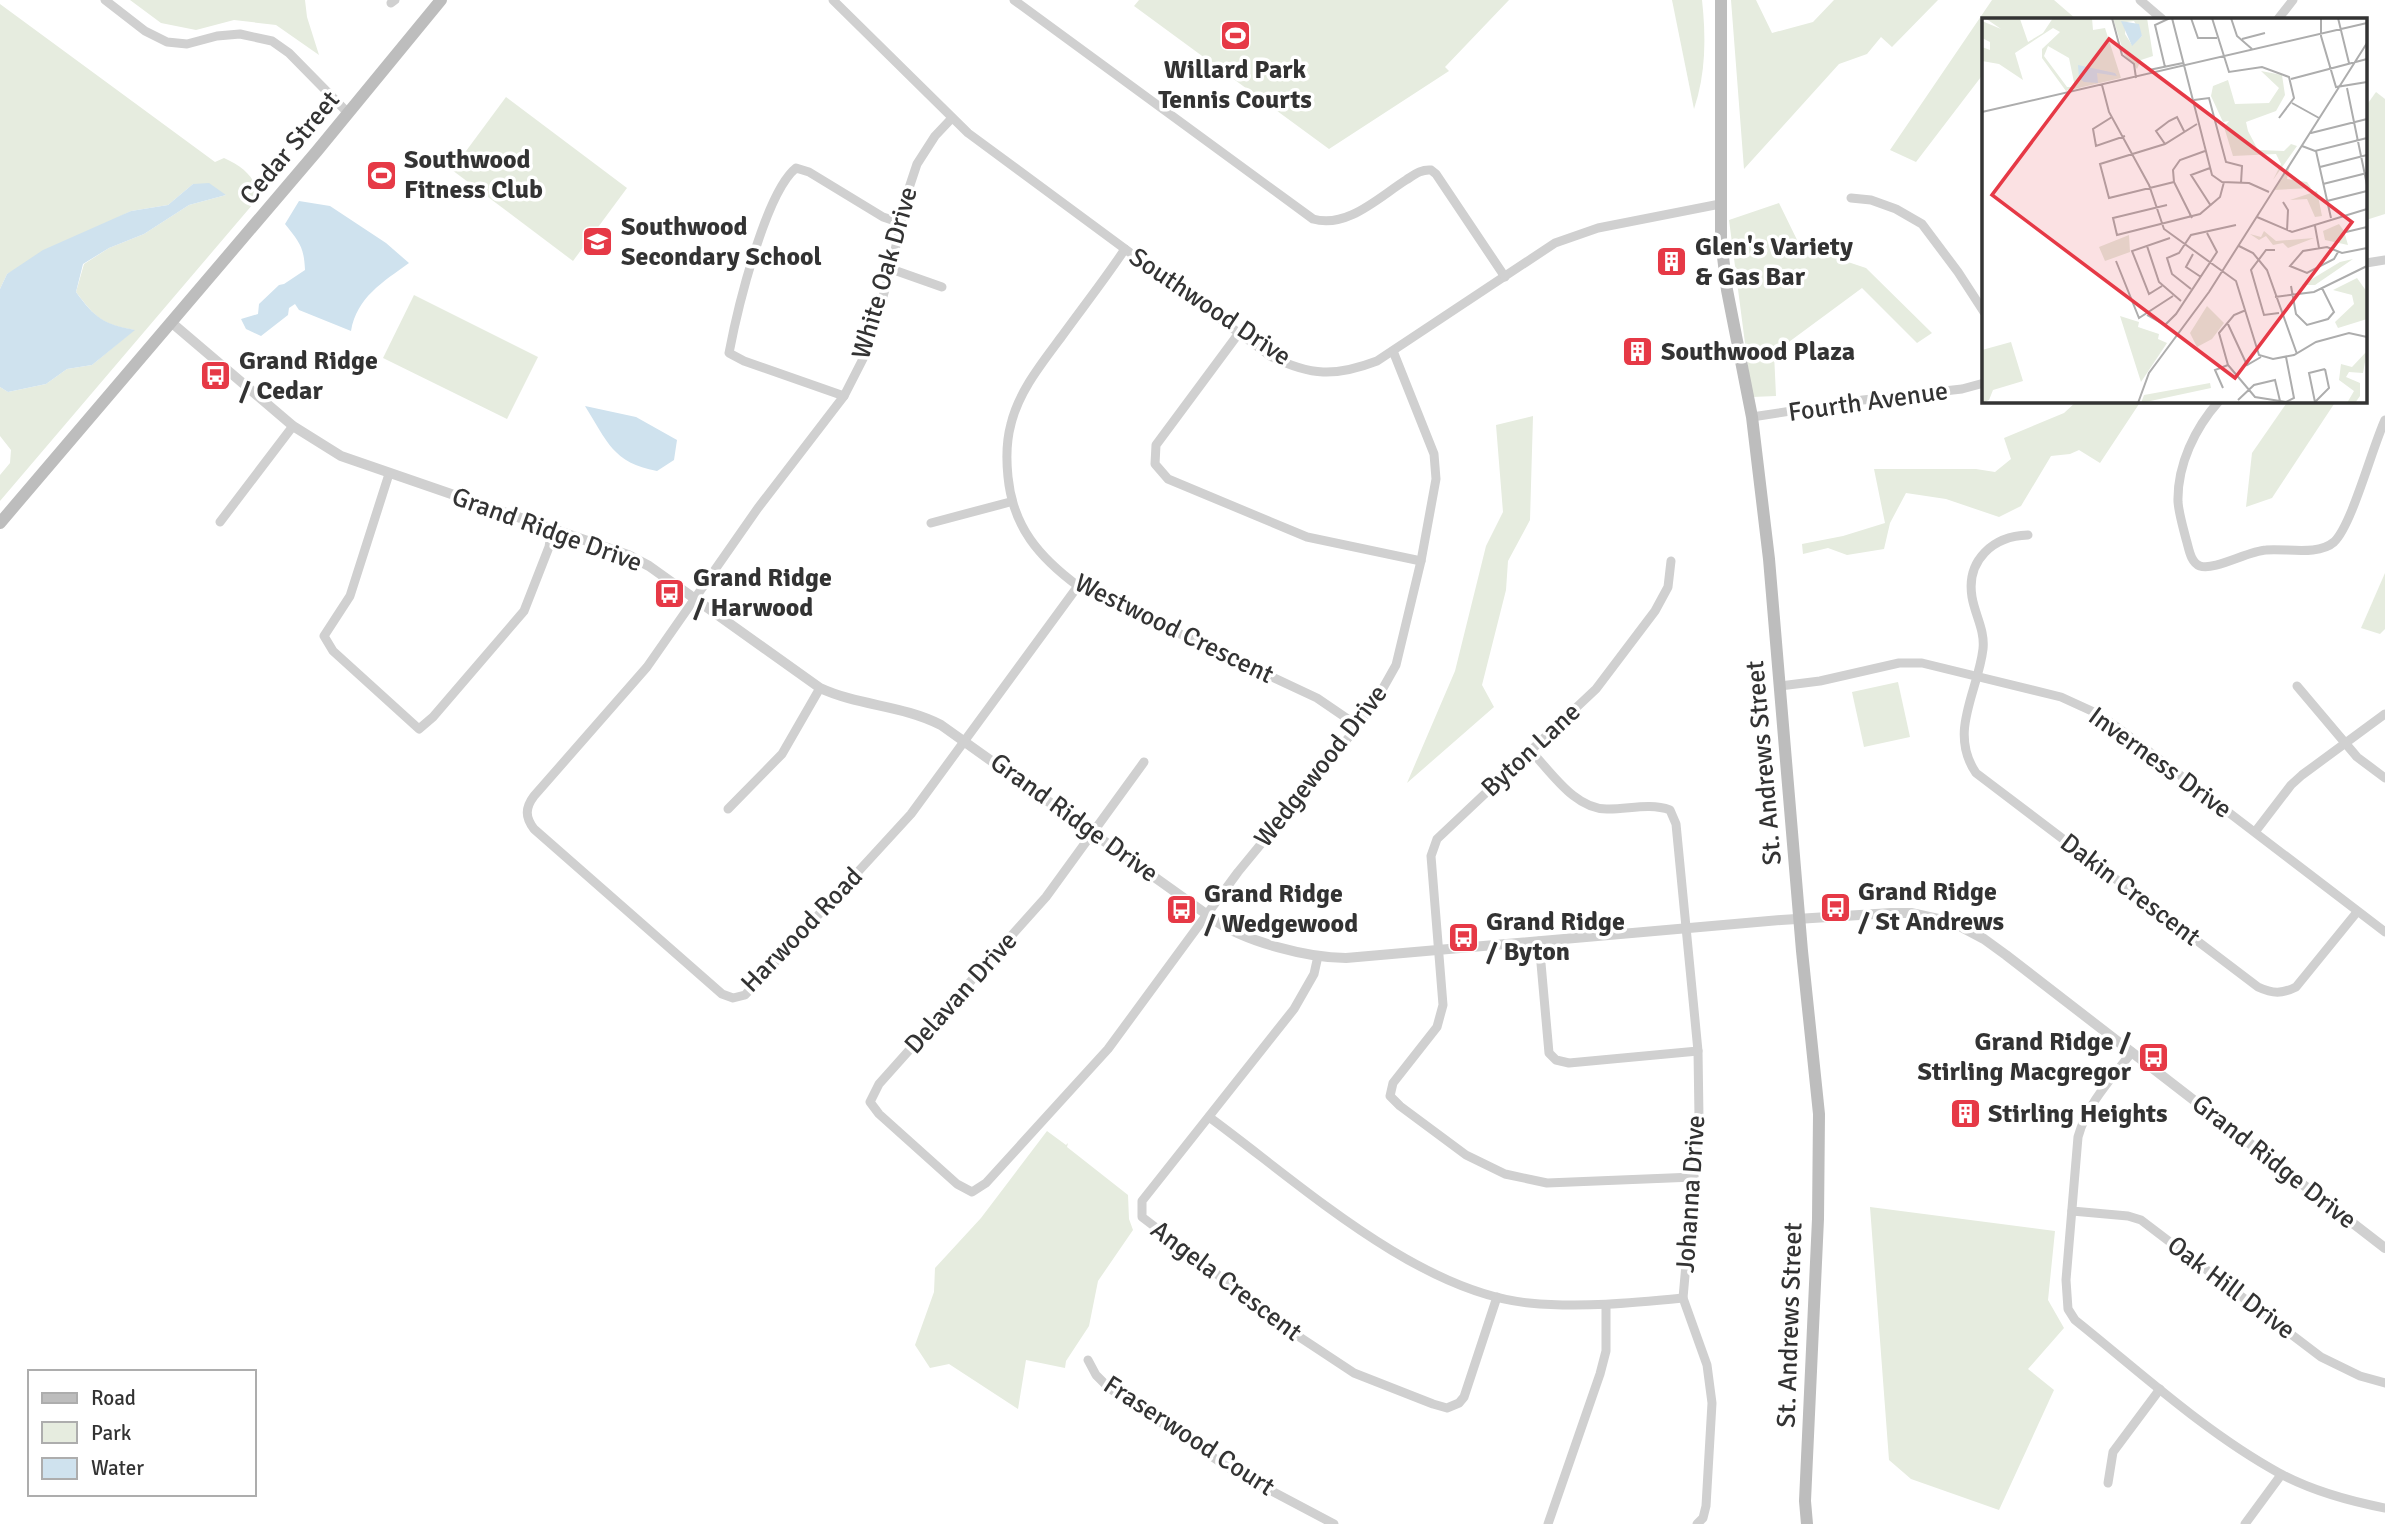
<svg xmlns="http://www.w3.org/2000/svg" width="2385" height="1524" font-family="Signika,sans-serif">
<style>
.green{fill:#e6ecdf}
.water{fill:#cfe2ee}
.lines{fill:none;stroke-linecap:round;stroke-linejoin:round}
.minor{stroke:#d0d0d0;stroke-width:9}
.tertiary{stroke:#d0d0d0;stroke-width:10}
.secondary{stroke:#bdbdbd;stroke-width:12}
.labels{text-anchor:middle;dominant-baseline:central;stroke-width:7;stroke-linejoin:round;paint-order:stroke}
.poi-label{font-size:26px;font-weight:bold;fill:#333;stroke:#fff;text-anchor:start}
.street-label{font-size:26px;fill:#333;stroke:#fff}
.inset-road{fill:none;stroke:#adadad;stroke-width:2}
.view{fill:#e63946;fill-opacity:0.15;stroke:#e63946;stroke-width:3.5}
.inset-edge{fill:none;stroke:#333;stroke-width:3.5}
</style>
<rect width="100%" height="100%" fill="#fff"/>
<g class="green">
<polygon points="130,0 305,0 307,17 319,55 276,25 234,20 196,30 161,23"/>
<polygon points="1139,0 1509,0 1445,67 1449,71 1329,149 1134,6"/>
<path d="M 1672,0 L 1702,0 C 1706,37 1706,73 1694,109 Z"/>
<polygon points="1731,0 1756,0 1772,33 1813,22 1834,0 1938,0 1892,47 1881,37 1867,54 1839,64 1744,169"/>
<polygon points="1992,0 2054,0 2076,19 1984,19 1984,73 1916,162 1890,150"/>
<path d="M 0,4 L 215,162 L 224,158 C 243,167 255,176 259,197 L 0,501 L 0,475 L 10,463 L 11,450 L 0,436 L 0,387 L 8,392 L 46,384 L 67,369 L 92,365 L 134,330 C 101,324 96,318 76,292 L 84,264 L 109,248 L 144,234 L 189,205 L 226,195 L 193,184 L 168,205 L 131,211 L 7,274 L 0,289 Z"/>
<polygon points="2376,92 2385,99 2385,214 2366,220 2366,106"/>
<polygon points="506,97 627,188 573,261 452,170"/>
<polygon points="1779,203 1800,246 1866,268 1932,333 1917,343 1862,288 1774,353 1776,396 1752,397 1729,220"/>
<polygon points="414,295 538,357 507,419 383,358"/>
<polygon points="2077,401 2141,401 2100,463 2079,450 2070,454 2051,456 2021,506 1999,517 1946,499 1906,493 1890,523 1884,549 1847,555 1828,548 1803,554 1802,544 1843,536 1885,523 1874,469 1976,469 1995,472 2011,459 2004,438 2064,413"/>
<polygon points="2288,401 2336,401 2272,498 2246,507 2252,453"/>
<polygon points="1533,416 1530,520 1508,561 1506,590 1482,685 1494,707 1407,783 1455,671 1486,546 1503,512 1496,425"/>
<polygon points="2385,573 2385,629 2380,634 2361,628"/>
<polygon points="1898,682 1910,737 1864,747 1852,692"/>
<polygon points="1047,1131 1066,1145 1068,1143 1067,1147 1128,1195 1129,1219 1133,1230 1098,1281 1089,1326 1066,1361 1065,1368 1026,1360 1018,1409 949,1364 930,1368 915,1345 934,1292 935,1268 981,1218"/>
<polygon points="1870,1207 2055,1231 2048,1300 2064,1328 2028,1369 2054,1390 1999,1510 1911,1479 1889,1460"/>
</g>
<g class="water">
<path d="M 209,183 L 226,195 L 189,205 L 144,234 L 109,248 L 83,264 L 76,292 C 95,318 103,324 135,330 L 92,365 L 67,369 L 46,384 L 8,392 L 0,387 L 0,289 L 7,274 L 43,250 L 131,211 L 168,205 L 193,184 Z"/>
<path d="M 299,201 L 330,206 L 386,243 L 409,263 C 383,282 357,297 351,331 L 299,310 L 295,304 L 289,308 L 288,315 L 261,336 L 246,329 L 241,319 L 258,314 L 259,304 L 279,285 L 284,284 L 305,270 C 304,246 299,242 285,224 Z"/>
<path d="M 585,406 L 636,417 L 677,440 L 674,460 L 657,471 C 613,463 607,441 585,406 Z"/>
</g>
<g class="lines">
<g class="minor">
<polyline points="105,0 145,31 167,42 187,44 217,36 240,34 272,41 289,53 348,113"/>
<path d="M 833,0 L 968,133 L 1270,356 C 1311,376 1335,377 1377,361 L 1555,243 L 1598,228 L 1720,204"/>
<path d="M 1014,0 L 1313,219 C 1347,229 1379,197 1406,180 C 1414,175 1421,169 1431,170 L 1436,174 L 1505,277"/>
<polyline points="2140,0 2162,19"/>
<polyline points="391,3 395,0"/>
<polyline points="2278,19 2293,0"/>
<path d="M 952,118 L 935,136 L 917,164 L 907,194 L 891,269 L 867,351 L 844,396 L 758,508 L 647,667 L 534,796 C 525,808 525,817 534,829 L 722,994 L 733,998 L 745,995 L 911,814 L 1078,586"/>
<polyline points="1851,198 1871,200 1896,209 1922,224 1958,272 1984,312"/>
<path d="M 1125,249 C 1105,279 1083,307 1062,336 C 1042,363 1019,391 1011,424 C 1006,442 1006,458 1008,477 C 1013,527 1039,557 1078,586 L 1317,698 L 1358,726"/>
<polyline points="2366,263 2385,260"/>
<polyline points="891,269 942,287"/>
<polyline points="1239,333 1156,445 1155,464 1168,479 1307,537 1421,561"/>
<path d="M 844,396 L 744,361 L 729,353 C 737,311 765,193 796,168 L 809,172 L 883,217 L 901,223"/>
<path d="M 2219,401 C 2195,428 2177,465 2178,502 C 2179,514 2183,527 2186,539 C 2189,548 2190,562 2200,566 C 2214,571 2248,551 2266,550 C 2286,548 2318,556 2334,542 C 2352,525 2372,448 2385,420"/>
<polyline points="1752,417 1863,400 1962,389 1984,383"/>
<polyline points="389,474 350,596 324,636 333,651 419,729 433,717 524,611 549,547 552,529"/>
<polyline points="220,522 293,426"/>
<polyline points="931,523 1010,502"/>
<path d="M 2028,535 C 1993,536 1966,560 1972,597 C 1975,615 1985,630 1983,649 C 1978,692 1948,732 1976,773 L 2258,987 C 2273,994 2282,994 2296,987 L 2357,912"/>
<polyline points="1671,561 1668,587 1655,611 1596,689 1437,839 1431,856 1443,1005 1437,1027 1393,1083 1390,1096 1400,1106 1466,1155 1505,1174 1547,1183 1694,1177"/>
<polyline points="1780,686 1820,681 1899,663 1922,663 2061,697 2096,713 2117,727 2385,932"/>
<polyline points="2297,686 2357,757 2385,778"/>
<path d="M 1531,751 C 1551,772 1576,811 1609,809 C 1630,809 1650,803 1670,810 L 1676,824 L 1698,1051 L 1699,1118 L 1683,1298 L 1707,1365 L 1712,1403 L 1706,1506 L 1703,1518 L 1697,1524"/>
<polyline points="1144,762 1046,897 879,1084 870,1102 879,1114 957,1184 972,1192 986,1183 1108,1049 1238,872 1358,726 1378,697 1396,665 1421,561 1436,479 1434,454 1393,351"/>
<polyline points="728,809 782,754 820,688"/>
<polyline points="2255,832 2291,785 2302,775 2385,714"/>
<polyline points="1539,941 1549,1053 1556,1060 1569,1063 1698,1051"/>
<polyline points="1318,956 1314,974 1294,1009 1142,1201 1142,1217 1298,1336 1354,1373 1433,1404 1447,1408 1459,1403 1464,1397 1497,1297"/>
<path d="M 2132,1052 C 2111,1079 2087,1104 2078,1137 L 2066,1280 L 2068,1309 L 2075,1320 C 2140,1372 2206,1433 2279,1473 C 2312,1491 2349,1501 2385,1508"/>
<path d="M 1209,1117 C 1298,1182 1417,1292 1529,1303 C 1580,1308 1632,1303 1683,1298"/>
<polyline points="2072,1211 2128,1216 2141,1220 2321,1357 2360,1376 2385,1383"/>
<polyline points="1088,1360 1096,1375 1109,1388 1232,1470 1334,1524"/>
<polyline points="2108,1483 2113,1452 2160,1389"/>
<polyline points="1548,1524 1600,1374 1606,1351 1606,1305"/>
<polyline points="2245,1524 2281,1475"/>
</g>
<path class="tertiary" d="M 172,323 L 293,426 L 341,456 L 628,555 L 649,566 L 820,688 C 859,706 902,705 941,725 L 1216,921 C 1247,942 1308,958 1346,958 L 1781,920 L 1891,913 L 1911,913 L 1952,922 L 1984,939 L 2006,955 L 2385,1248"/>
<g class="secondary">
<polyline points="1721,0 1721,240 1727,290 1752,417 1769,559 1802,951 1819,1114 1818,1219 1805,1501 1807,1524"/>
<polyline points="0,523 317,151 441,0"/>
</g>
</g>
<defs>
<symbol id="stadium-square" viewBox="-11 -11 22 22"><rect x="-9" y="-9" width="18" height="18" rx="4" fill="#e63946" stroke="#fff"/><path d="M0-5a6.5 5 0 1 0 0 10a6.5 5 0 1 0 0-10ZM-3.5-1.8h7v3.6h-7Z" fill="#fff"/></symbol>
<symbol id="school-square" viewBox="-11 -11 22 22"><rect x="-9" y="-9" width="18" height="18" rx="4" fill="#e63946" stroke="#fff"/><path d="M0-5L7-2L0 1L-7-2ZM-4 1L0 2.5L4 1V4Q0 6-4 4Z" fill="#fff"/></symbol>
<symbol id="building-square" viewBox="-11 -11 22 22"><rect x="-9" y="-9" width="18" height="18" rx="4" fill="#e63946" stroke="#fff"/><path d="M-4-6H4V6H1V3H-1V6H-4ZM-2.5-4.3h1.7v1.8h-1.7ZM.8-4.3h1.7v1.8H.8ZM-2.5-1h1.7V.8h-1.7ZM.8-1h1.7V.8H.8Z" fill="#fff"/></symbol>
<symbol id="bus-square" viewBox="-11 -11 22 22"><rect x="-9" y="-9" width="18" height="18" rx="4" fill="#e63946" stroke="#fff"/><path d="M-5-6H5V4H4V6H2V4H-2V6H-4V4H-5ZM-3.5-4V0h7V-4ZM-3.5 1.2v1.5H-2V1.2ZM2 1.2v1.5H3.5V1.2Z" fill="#fff"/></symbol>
</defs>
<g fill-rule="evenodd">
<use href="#stadium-square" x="1218" y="18" width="35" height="35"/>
<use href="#stadium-square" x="364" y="158" width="35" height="35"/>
<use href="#school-square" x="580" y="224" width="35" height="35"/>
<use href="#building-square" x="1654" y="244" width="35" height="35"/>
<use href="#building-square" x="1620" y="334" width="35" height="35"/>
<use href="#bus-square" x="198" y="358" width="35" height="35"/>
<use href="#bus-square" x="652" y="576" width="35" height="35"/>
<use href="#bus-square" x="1818" y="890" width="35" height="35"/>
<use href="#bus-square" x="1164" y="892" width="35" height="35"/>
<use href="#bus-square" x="1446" y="920" width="35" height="35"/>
<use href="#bus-square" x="2136" y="1040" width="35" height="35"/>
<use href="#building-square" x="1948" y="1096" width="35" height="35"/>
</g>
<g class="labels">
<g class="poi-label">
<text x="1235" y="70" text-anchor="middle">Willard Park<tspan x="1235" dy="30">Tennis Courts</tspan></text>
<text x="404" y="160">Southwood<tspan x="404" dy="30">Fitness Club</tspan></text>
<text x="621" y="227">Southwood<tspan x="621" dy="30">Secondary School</tspan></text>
<text x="1695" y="247">Glen's Variety<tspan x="1695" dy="30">&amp; Gas Bar</tspan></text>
<text x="1661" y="352">Southwood Plaza</text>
<text x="239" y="361">Grand Ridge<tspan x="239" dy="30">/ Cedar</tspan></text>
<text x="693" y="578">Grand Ridge<tspan x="693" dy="30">/ Harwood</tspan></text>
<text x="1858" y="892">Grand Ridge<tspan x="1858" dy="30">/ St Andrews</tspan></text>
<text x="1204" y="894">Grand Ridge<tspan x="1204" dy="30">/ Wedgewood</tspan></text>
<text x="1486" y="922">Grand Ridge<tspan x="1486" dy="30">/ Byton</tspan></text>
<text x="2131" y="1042" text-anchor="end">Grand Ridge /<tspan x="2131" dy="30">Stirling Macgregor</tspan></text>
<text x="1988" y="1114">Stirling Heights</text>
</g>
<g class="street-label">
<text transform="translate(290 148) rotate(-50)">Cedar Street</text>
<text transform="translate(885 273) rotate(-74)">White Oak Drive</text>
<text transform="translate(1210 307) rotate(34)">Southwood Drive</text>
<text transform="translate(1868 402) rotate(-8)">Fourth Avenue</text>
<text transform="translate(547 530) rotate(20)">Grand Ridge Drive</text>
<text transform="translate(1174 629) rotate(26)">Westwood Crescent</text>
<text transform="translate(1531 750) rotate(-43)">Byton Lane</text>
<text transform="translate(1764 763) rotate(-95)">St. Andrews Street</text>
<text transform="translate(2160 763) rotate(36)">Inverness Drive</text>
<text transform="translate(1321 766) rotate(-52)">Wedgewood Drive</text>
<text transform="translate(1074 818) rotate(36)">Grand Ridge Drive</text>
<text transform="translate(2130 890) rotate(37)">Dakin Crescent</text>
<text transform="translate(802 930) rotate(-46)">Harwood Road</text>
<text transform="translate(961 993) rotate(-48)">Delavan Drive</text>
<text transform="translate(2274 1162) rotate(38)">Grand Ridge Drive</text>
<text transform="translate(1691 1194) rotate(-86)">Johanna Drive</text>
<text transform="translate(1226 1281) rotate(37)">Angela Crescent</text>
<text transform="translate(2231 1288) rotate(37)">Oak Hill Drive</text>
<text transform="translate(1790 1325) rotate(-88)">St. Andrews Street</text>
<text transform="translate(1189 1436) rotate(33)">Fraserwood Court</text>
</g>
</g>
<g transform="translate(1982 18)">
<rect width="385" height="385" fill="#fff"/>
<path d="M 3,0 L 38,1 L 46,24 L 61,15 L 71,0 L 110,0 L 111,12 L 123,10 L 139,60 L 84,73 L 60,40 L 60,31 L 78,14 L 71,10 L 33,35 L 41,62 L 17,46 L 0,43 L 0,29 L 8,32 L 8,24 L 0,20 L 0,3 L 19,11 ZM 66,28 L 87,40 L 93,69 L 85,69 L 62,38 ZM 131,0 L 165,0 L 171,38 L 159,42 L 155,51 L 142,36 ZM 152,3 L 160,18 L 150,27 L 143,16 L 144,4 ZM 279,53 L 300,57 L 303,77 L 294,93 L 264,104 L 266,113 L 276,132 L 302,133 L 309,126 L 315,128 L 291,162 L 299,146 L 294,136 L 251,138 L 242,109 L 247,103 L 241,104 L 229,78 L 231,68 L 246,62 L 253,86 L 287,85 L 297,70 ZM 308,147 L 305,161 L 325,164 L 329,170 L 292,172 ZM 335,173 L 340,198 L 333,199 L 325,181 L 308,182 ZM 357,206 L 362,213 L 366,227 L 343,222 L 341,213 ZM 282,213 L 294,223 L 332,220 L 306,230 L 301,225 L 291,227 L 284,218 L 277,222 L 268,216 L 279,219 ZM 147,217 L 148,234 L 123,243 L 117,229 ZM 371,241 L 333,267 L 320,267 L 358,244 ZM 375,260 L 385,274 L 385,301 L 356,310 L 353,304 L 372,286 L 370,277 L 351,272 ZM 225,288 L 242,305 L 230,321 L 215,329 L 208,315 ZM 138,298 L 157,304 L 156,309 L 177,316 L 176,321 L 185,325 L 159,364 ZM 29,324 L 41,363 L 11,372 L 7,382 L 0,385 L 0,332 ZM 385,333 L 381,355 L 367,354 L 364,359 L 378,365 L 378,378 L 373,385 L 365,385 L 372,373 L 357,362 L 359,346 L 370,349 ZM 228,365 L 229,370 L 159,385 L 162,377 Z" fill="#e6ecdf" fill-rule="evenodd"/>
<path d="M 139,3 L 157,6 L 160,18 L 150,28 ZM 96,47 L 133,55 L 135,58 L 115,55 L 116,65 L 102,64 L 97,60 Z" fill="#cfe2ee"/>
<path class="inset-road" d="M 130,0 L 140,37 L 152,46 L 154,60M 190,0 L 230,157 L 240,164 L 267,165 L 287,174M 209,0 L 216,20 L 235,20M 230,0 L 247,54 L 280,49 L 307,59 L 312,80 L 297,100M 249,0 L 255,18 L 270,31M 339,0 L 339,18 L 354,69 L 385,64M 356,0 L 367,45M 260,21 L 283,15M 183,49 L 173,7 L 188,0M 167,52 L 201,45M 309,61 L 385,41M 120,67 L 127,94 L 167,167 L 182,211 L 254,263 L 277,337 L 291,341 L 312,337 L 334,324 L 367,315 L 385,319M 365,70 L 385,167M 212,82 L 227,80 L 244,144 L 260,148 L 259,165M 310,85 L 337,100M 0,94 L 385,5M 130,99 L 111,111 L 114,128 L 143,118M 329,115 L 385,101M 183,126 L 174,113 L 187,103 L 195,99 L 202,113M 320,128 L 333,133 L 385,120M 334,133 L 349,200M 338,149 L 385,137M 228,150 L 209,157 L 229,188M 192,164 L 127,180 L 118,146 L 183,126 L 215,106M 341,166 L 385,155M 345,183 L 385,173M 301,184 L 306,192 L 305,213M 185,187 L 131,200 L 135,217 L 218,196 L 238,179 L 242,164M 275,199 L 310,214 L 385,191M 210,200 L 192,164 L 191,152 L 198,142 L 223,133M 333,208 L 337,230M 364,214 L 385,209M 165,228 L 177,264 L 199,283M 257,228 L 271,235 L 285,252 L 315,336M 293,232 L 284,232 L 269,252 L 282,297 L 297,295M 356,234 L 352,241 L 325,255 L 308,248 L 321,233 L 345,229 L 360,235 L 385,230M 211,236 L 204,249 L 219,259M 134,243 L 157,300 L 191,278M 180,268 L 167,276 L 150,233 L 188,220M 309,268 L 314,296 L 325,307 L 346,301 L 352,294 L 340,270M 209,271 L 190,256 L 185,240 L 197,235 L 209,217 L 254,207M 293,279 L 332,274 L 385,248M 264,292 L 252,297 L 237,315 L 246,347 L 273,379 L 304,384 L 312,380 L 304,339M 165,297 L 183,307 L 194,296 L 235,234 L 225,215M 245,304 L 265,347 L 279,339M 241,370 L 233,352 L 246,347M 256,382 L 272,367 L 293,362 L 298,383M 333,384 L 327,355 L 343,351M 333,384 L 347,370 L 343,351M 156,385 L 167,355 L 227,274 L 385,25"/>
<path class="view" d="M 127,21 L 370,204 L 253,360 L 10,177 Z"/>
<rect width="385" height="385" class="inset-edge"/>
</g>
<rect x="28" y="1370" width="228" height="126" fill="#ffffff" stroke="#adadad" stroke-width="2"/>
<rect x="42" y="1393" width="35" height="10" fill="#bdbdbd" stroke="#adadad" stroke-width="2"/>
<text x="91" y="1405" font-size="21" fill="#333333">Road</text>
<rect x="42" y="1422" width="35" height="21" fill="#e6ecdf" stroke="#adadad" stroke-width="2"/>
<text x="91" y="1440" font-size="21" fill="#333333">Park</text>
<rect x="42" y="1458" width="35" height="21" fill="#cfe2ee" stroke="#adadad" stroke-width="2"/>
<text x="91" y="1475" font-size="21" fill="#333333">Water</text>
</svg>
